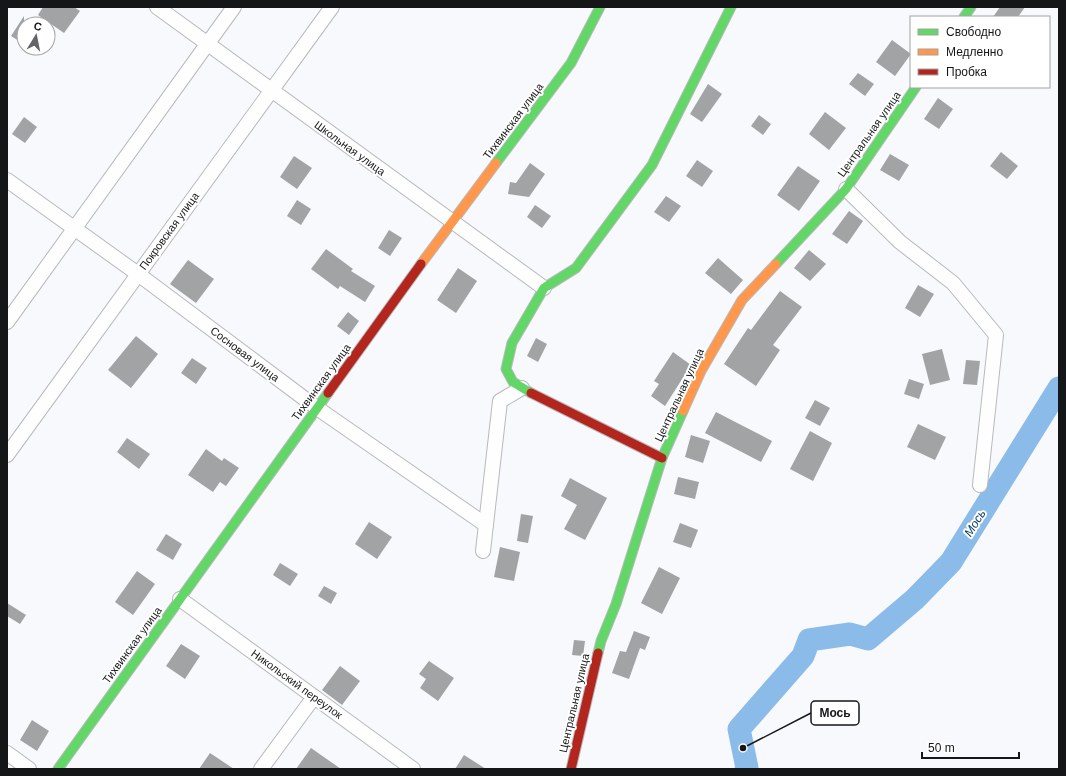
<svg xmlns="http://www.w3.org/2000/svg" width="1066" height="776" font-family="Arial,sans-serif">
<style>
.lines{fill:none;stroke-linecap:round;stroke-linejoin:round}
.river{stroke:#8bbbe9;stroke-width:23}
.building{fill:#a1a3a5}
.street-casing{stroke:#b8b9bc;stroke-width:16}
.fast-casing{stroke:#b8b9bc;stroke-width:11}
.slow-casing{stroke:#b8b9bc;stroke-width:11}
.jam-casing{stroke:#b8b9bc;stroke-width:11}
.street{stroke:#fefeff;stroke-width:14}
.fast{stroke:#63d668;stroke-width:9}
.slow{stroke:#ff974d;stroke-width:9}
.jam{stroke:#b3261e;stroke-width:9}
.labels{text-anchor:middle;dominant-baseline:central;stroke-width:4;stroke-linejoin:round;paint-order:stroke}
.street-label{font-size:11px;fill:#151618;stroke:#fff}
.water-label{font-size:12px;font-style:italic;fill:#043962;stroke:#fff}
.leader{fill:none;stroke:#151618;stroke-width:1.5}
.callout-dot{fill:#151618;stroke:#fff;stroke-width:1.5}
.callout{fill:#fff;stroke:#151618;stroke-width:1.5}
.callout-label{font-size:12px;text-anchor:middle;font-weight:bold;fill:#151618}
</style>
<rect width="100%" height="100%" fill="#f7f9fc"/>
<g class="lines">
<polyline class="river" points="746,769 747,768 739,729 803,656 809,640 850,634 868,639 915,599 951,562 1059,388"/>
</g>
<g class="building">
<polygon points="43,7 74,7 80,11 64,33 38,15"/>
<polygon points="1000,7 1025,7 1018,17 993,17"/>
<polygon points="24,16 24,44 11,36"/>
<polygon points="892,40 911,54 895,76 876,62"/>
<polygon points="858,73 874,84 865,96 849,84"/>
<polygon points="708,84 722,94 702,122 690,114"/>
<polygon points="938,98 953,109 939,129 924,119"/>
<polygon points="825,112 846,128 829,150 809,134"/>
<polygon points="759,115 771,124 763,135 751,126"/>
<polygon points="24,117 37,127 25,143 12,134"/>
<polygon points="1001,152 1018,166 1007,179 990,166"/>
<polygon points="890,154 909,165 899,181 880,170"/>
<polygon points="294,156 312,168 297,189 280,177"/>
<polygon points="697,160 713,171 702,187 686,176"/>
<polygon points="530,163 545,174 529,197 508,194 510,182 516,183"/>
<polygon points="798,166 820,181 799,211 777,195"/>
<polygon points="666,196 681,206 669,222 654,212"/>
<polygon points="297,200 311,209 301,225 287,216"/>
<polygon points="535,205 551,216 542,228 527,217"/>
<polygon points="849,211 863,221 847,244 832,234"/>
<polygon points="389,230 402,238 390,256 378,248"/>
<polygon points="326,249 353,269 351,271 375,286 365,302 340,286 338,289 311,269"/>
<polygon points="809,250 826,264 810,281 794,268"/>
<polygon points="718,258 743,280 731,294 705,273"/>
<polygon points="188,260 214,279 196,303 170,284"/>
<polygon points="458,268 477,281 456,313 437,300"/>
<polygon points="918,285 934,294 920,317 905,308"/>
<polygon points="780,291 802,307 773,345 780,350 756,386 724,364 748,328 751,330"/>
<polygon points="348,312 359,321 349,335 337,326"/>
<polygon points="136,336 158,354 131,388 108,370"/>
<polygon points="536,338 547,344 538,362 527,356"/>
<polygon points="942,349 950,380 930,385 922,354"/>
<polygon points="673,352 691,365 665,406 651,396 659,384 654,381"/>
<polygon points="192,358 207,368 196,384 181,373"/>
<polygon points="966,360 980,361 977,385 963,384"/>
<polygon points="909,379 924,384 919,399 904,394"/>
<polygon points="815,400 830,408 820,426 805,418"/>
<polygon points="716,412 772,441 761,462 705,433"/>
<polygon points="918,424 946,437 935,460 907,447"/>
<polygon points="810,431 832,443 813,481 790,469"/>
<polygon points="691,435 710,441 703,463 685,457"/>
<polygon points="127,438 150,454 139,469 117,452"/>
<polygon points="206,449 222,461 224,458 239,468 226,486 220,482 213,492 188,475"/>
<polygon points="678,477 699,482 695,499 674,494"/>
<polygon points="570,478 607,498 585,540 564,529 577,505 561,496"/>
<polygon points="521,514 533,516 528,543 517,541"/>
<polygon points="369,522 392,537 377,559 355,544"/>
<polygon points="680,523 698,530 691,548 673,542"/>
<polygon points="166,534 182,544 173,560 156,550"/>
<polygon points="500,547 520,552 514,581 494,577"/>
<polygon points="280,563 298,574 290,586 273,575"/>
<polygon points="659,567 680,578 662,614 641,603"/>
<polygon points="137,571 155,584 133,615 115,602"/>
<polygon points="324,586 337,593 331,604 318,596"/>
<polygon points="7,603 26,615 20,624 7,616"/>
<polygon points="634,631 650,637 645,650 640,648 629,679 612,673 620,651 626,652"/>
<polygon points="574,640 585,641 583,656 572,655"/>
<polygon points="181,644 200,656 185,679 166,666"/>
<polygon points="429,661 454,678 438,701 420,688 426,679 419,674"/>
<polygon points="340,666 360,681 342,705 322,690"/>
<polygon points="32,720 49,731 37,751 20,740"/>
<polygon points="311,748 341,769 296,769"/>
<polygon points="210,753 234,769 199,769"/>
<polygon points="464,755 486,769 455,769"/>
</g>
<g class="lines">
<defs>
<g id="street">
<polyline points="157,7 544,288"/>
<polyline points="7,180 138,274 317,408 486,525"/>
<polyline points="846,189 900,242 953,283 996,335 980,485"/>
<polyline points="7,322 234,7"/>
<polyline points="7,455 332,7"/>
<polyline points="483,551 500,401 522,388"/>
<polyline points="180,599 413,769"/>
<polyline points="7,753 29,769"/>
<polyline points="261,769 314,697"/>
</g>
<g id="fast">
<polyline points="964,17 971,7"/>
<polyline points="496,163 571,63 600,7"/>
<polyline points="776,264 846,189 916,87"/>
<polyline points="531,393 513,382 506,369 512,343 544,288 576,268 652,165 731,7"/>
<polyline points="598,653 601,641 616,604 662,458 683,411"/>
<polyline points="58,769 328,393"/>
</g>
<g id="slow">
<polyline points="421,264 496,163"/>
<polyline points="683,411 701,371 742,300 776,264"/>
</g>
<g id="jam">
<polyline points="328,393 421,264"/>
<polyline points="531,393 662,458"/>
<polyline points="571,769 598,653"/>
</g>
</defs>
<use href="#street" class="street-casing"/>
<use href="#fast" class="fast-casing"/>
<use href="#slow" class="slow-casing"/>
<use href="#jam" class="jam-casing"/>
<use href="#street" class="street"/>
<use href="#fast" class="fast"/>
<use href="#slow" class="slow"/>
<use href="#jam" class="jam"/>
</g>
<g class="labels">
<g class="street-label">
<text transform="translate(513 121) rotate(-53)">Тихвинская улица</text>
<text transform="translate(869 134) rotate(-55)">Центральная улица</text>
<text transform="translate(350 148) rotate(36)">Школьная улица</text>
<text transform="translate(169 231) rotate(-54)">Покровская улица</text>
<text transform="translate(245 354) rotate(37)">Сосновая улица</text>
<text transform="translate(321 382) rotate(-54)">Тихвинская улица</text>
<text transform="translate(679 395) rotate(-65)">Центральная улица</text>
<text transform="translate(132 645) rotate(-54)">Тихвинская улица</text>
<text transform="translate(297 684) rotate(36)">Никольский переулок</text>
<text transform="translate(574 703) rotate(-77)">Центральная улица</text>
</g>
<g class="water-label">
<text transform="translate(975 523) rotate(-58)">Мось</text>
</g>
</g>
<path class="leader" d="M743 748L811 713"/>
<circle class="callout-dot" cx="743" cy="748" r="4"/>
<rect class="callout" x="811" y="701" width="48" height="24" rx="4"/>
<g class="callout-label">
<text x="835" y="717">Мось</text>
</g>
<rect width="1066" height="776" fill="none" stroke="#151618" stroke-width="16"/>
<rect x="910" y="16" width="140" height="72" fill="#ffffff" stroke="#a1a2a3"/>
<rect x="918" y="29" width="20" height="6" fill="#63d668" stroke="#a1a2a3"/>
<text x="946" y="36" font-size="12" fill="#151618">Свободно</text>
<rect x="918" y="49" width="20" height="6" fill="#ff974d" stroke="#a1a2a3"/>
<text x="946" y="56" font-size="12" fill="#151618">Медленно</text>
<rect x="918" y="69" width="20" height="6" fill="#b3261e" stroke="#a1a2a3"/>
<text x="946" y="76" font-size="12" fill="#151618">Пробка</text>
<g transform="translate(36 36) rotate(10)"><circle r="19" fill="#ffffff" stroke="#a1a2a3"/>
<path d="M0-3L7 15L0 10L-7 15Z" fill="#646568"/>
<text y="-6" font-size="11" font-weight="bold" text-anchor="middle" fill="#151618">С</text>
</g>
<path d="M922 752v6h97v-6" fill="none" stroke="#151618" stroke-width="2"/>
<text x="928" y="752" font-size="12" fill="#151618" stroke="#ffffff" stroke-width="3" paint-order="stroke">50 m</text>
</svg>
